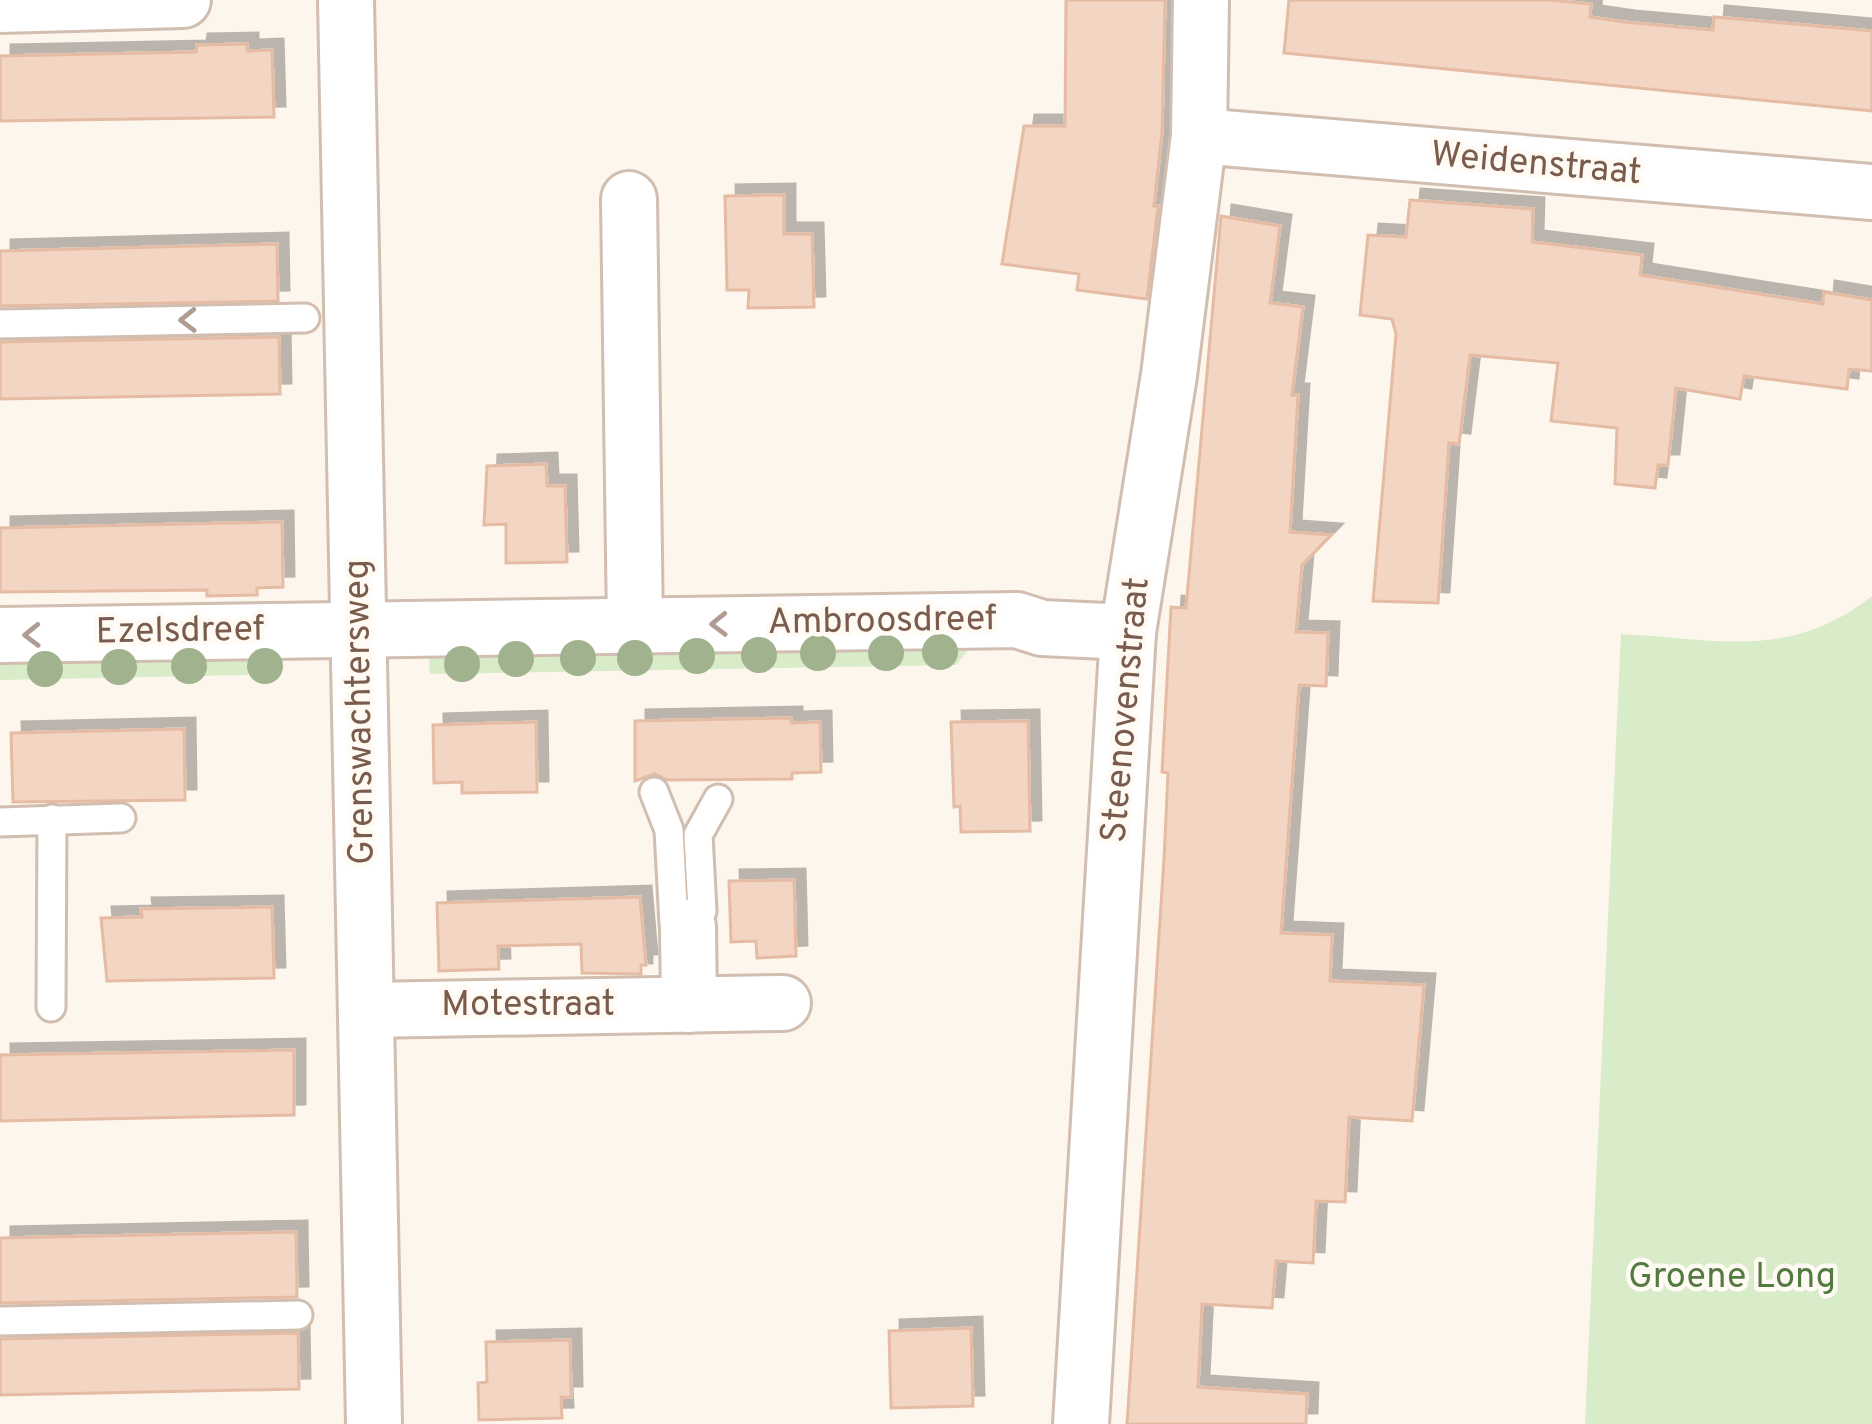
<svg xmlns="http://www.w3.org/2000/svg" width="1872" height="1424" font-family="Overpass,sans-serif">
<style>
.green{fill:#d8ecc9}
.building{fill:#f3d5c3;stroke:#e6bba3;stroke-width:3;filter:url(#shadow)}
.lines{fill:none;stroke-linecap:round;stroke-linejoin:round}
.service-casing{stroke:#d1beb0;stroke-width:33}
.minor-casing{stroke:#d1beb0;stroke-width:60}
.service{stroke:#fff;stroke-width:27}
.minor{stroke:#fff;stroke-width:54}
.tree{fill:#a0b28e}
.oneway{stroke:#af9d94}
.labels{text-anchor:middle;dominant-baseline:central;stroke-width:9;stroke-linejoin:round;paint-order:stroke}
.street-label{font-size:36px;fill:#7a5c4d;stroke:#fffaf3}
.park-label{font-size:36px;fill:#537a41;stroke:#fffaf3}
</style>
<defs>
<filter id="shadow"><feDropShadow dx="11" dy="-11" stdDeviation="0" flood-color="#0004"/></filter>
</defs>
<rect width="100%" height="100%" fill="#fdf6ec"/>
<g class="green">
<path d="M 1872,596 L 1872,1424 L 1585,1424 L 1621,634 C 1719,639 1789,661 1872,596 Z"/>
<polygon points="979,637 956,665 430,674 428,651"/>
<polygon points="246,655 248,675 0,680 0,659"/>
</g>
<g class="building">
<polygon points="1066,0 1165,0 1162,132 1154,206 1158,206 1147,299 1077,290 1079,274 1002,264 1024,126 1065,126"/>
<polygon points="1289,0 1549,0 1591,4 1590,17 1624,22 1713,30 1714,17 1872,31 1872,111 1284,53"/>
<polygon points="247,44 247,51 272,50 274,117 0,121 0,56 196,52 197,45"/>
<polygon points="784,195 784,234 812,234 814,307 748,308 749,290 727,290 725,196"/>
<polygon points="1410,200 1533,209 1532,242 1642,255 1640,275 1823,304 1824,292 1872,300 1872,371 1849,369 1847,389 1744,376 1740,399 1676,388 1668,465 1658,465 1655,488 1615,484 1617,428 1551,421 1558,363 1470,355 1459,444 1449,443 1438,603 1373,601 1396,334 1392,319 1360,315 1368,235 1406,237"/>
<polygon points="1221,216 1280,226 1270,303 1303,307 1292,395 1298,395 1290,532 1331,535 1302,565 1296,632 1328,633 1326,686 1299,685 1281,933 1332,935 1330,981 1424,985 1412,1121 1349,1117 1345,1202 1316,1201 1313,1263 1276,1261 1272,1308 1202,1304 1198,1387 1307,1394 1306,1424 1127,1424 1164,859 1168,773 1162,772 1171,607 1186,608"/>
<polygon points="277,244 278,301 0,306 0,251"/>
<polygon points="279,337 280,394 0,399 0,342"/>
<polygon points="546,464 547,486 565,486 567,562 506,563 506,524 484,525 487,466"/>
<polygon points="282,522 283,587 257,588 257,595 207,596 207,590 0,592 0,528"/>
<polygon points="791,718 791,723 820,722 821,772 792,773 792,779 667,780 655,774 635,781 635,721"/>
<polygon points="1028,721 1030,831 961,832 960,806 954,807 951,722"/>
<polygon points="536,722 537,792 462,793 462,782 434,783 433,725"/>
<polygon points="184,729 185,800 13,802 11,733"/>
<polygon points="794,880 796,956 757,958 756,941 731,942 729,881"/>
<polygon points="640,897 646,965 641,965 641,974 582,973 581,944 498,946 499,969 439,971 437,903"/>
<polygon points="272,907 274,978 107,981 101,918 142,917 141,909"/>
<polygon points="294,1050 294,1115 0,1121 0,1055"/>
<polygon points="296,1232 297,1297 0,1303 0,1238"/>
<polygon points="971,1328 973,1406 891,1408 889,1331"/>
<polygon points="298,1333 299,1389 0,1395 0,1339"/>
<polygon points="570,1340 571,1397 561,1397 562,1418 479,1420 478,1383 487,1382 486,1342"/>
</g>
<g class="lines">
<defs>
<g id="service">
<polyline points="0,324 305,318"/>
<polyline points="654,792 669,830 674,924 688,927 702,911 698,835 718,799"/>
<polyline points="0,822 121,818"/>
<polyline points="51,1007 52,819"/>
<polyline points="0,1321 298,1315"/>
</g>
<g id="minor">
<polyline points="346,0 374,1424"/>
<polyline points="0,5 183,0"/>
<polyline points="1199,136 1872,192"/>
<polyline points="629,199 635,626"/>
<polyline points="0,635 1017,620 1042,628 1128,632"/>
<polyline points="688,927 689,1005"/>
<polyline points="367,1010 783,1003"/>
<polyline points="1081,1424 1128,632 1169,375 1199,136 1201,0"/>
</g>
</defs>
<use href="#service" class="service-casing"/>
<use href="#minor" class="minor-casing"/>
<use href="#service" class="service"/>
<use href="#minor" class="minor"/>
</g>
<g class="tree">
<circle cx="940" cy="652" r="18"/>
<circle cx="818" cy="653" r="18"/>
<circle cx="886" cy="653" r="18"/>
<circle cx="759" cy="655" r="18"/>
<circle cx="697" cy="656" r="18"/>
<circle cx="578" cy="658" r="18"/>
<circle cx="635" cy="658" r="18"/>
<circle cx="516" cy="659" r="18"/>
<circle cx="462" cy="664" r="18"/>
<circle cx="189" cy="666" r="18"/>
<circle cx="265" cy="666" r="18"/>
<circle cx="119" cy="667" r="18"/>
<circle cx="45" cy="669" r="18"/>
</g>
<defs><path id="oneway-chevron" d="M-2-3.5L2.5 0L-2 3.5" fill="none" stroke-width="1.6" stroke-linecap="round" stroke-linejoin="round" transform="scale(3)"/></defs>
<g class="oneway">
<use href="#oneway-chevron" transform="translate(188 320) rotate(179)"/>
<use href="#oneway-chevron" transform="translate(719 624) rotate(179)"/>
<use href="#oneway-chevron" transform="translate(32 635) rotate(179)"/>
</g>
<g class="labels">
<g class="street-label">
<text transform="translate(1536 165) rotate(5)">Weidenstraat</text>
<text transform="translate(882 622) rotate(-1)">Ambroosdreef</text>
<text transform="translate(180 632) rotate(-1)">Ezelsdreef</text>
<text transform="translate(1127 710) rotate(-85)">Steenovenstraat</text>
<text transform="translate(361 712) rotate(-91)">Grenswachtersweg</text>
<text x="528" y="1006">Motestraat</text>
</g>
<g class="park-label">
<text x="1732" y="1278">Groene Long</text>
</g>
</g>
</svg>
